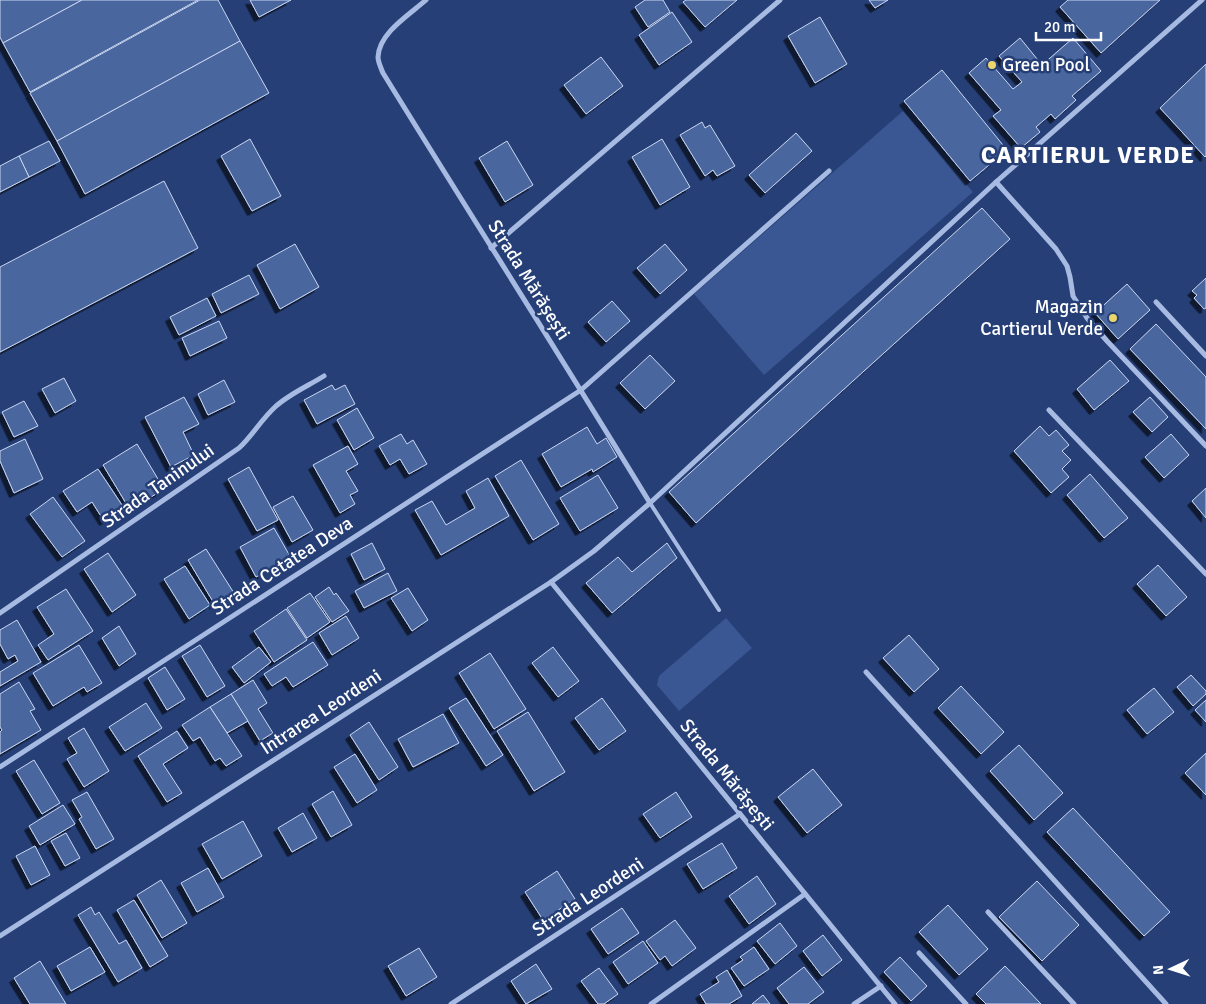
<svg xmlns="http://www.w3.org/2000/svg" width="1206" height="1004" font-family="Signika,sans-serif">
<style>
.green{fill:#3a5794}
.building{fill:#4a669e;stroke:#c9d7f2;filter:url(#shadow)}
.lines{fill:none;stroke-linecap:round;stroke-linejoin:round}
.service{stroke:#a7bbe2;stroke-width:4}
.minor{stroke:#a7bbe2;stroke-width:5}
.poi-dot{fill:#ebd56d;stroke:#263f77;stroke-width:2}
.labels{text-anchor:middle;dominant-baseline:central;stroke-width:5;stroke-linejoin:round;paint-order:stroke}
.poi-label{font-size:19px;fill:#fff;stroke:#263f77;text-anchor:start}
.street-label{font-size:19px;fill:#fff;stroke:#263f77}
.district-label{font-size:24px;font-weight:bold;letter-spacing:1px;fill:#fff;stroke:#263f77}
</style>
<defs>
<filter id="shadow"><feDropShadow dx="-4.5" dy="4.5" stdDeviation="0" flood-color="#0009"/></filter>
</defs>
<rect width="100%" height="100%" fill="#263f77"/>
<g class="green">
<polygon points="903,111 973,192 764,375 694,294"/>
<polygon points="726,618 752,648 679,711 657,685 659,676"/>
</g>
<g class="building">
<polygon points="0,0 82,0 3,43 0,37"/>
<polygon points="82,0 198,0 30,92 3,43"/>
<polygon points="200,0 218,0 240,41 57,141 30,93"/>
<polygon points="250,0 291,0 259,17"/>
<polygon points="645,0 663,0 670,12 648,27 635,7"/>
<polygon points="686,0 737,0 705,27 683,2"/>
<polygon points="869,0 888,0 875,8"/>
<polygon points="1068,0 1160,0 1101,53 1060,7"/>
<polygon points="672,12 692,42 659,65 639,35"/>
<polygon points="820,17 847,64 815,83 788,36"/>
<polygon points="1020,38 1042,65 1073,38 1101,71 1072,96 1076,100 1055,119 1051,114 1036,127 1040,132 1021,148 993,116 1001,110 969,73 986,58 1013,89 1022,82 999,56"/>
<polygon points="240,41 269,93 85,194 57,141"/>
<polygon points="601,57 623,86 586,114 564,85"/>
<polygon points="1206,64 1206,156 1205,157 1160,108"/>
<polygon points="942,70 1007,150 970,181 904,101"/>
<polygon points="702,122 705,128 710,125 735,166 717,176 713,170 705,176 680,135"/>
<polygon points="796,133 812,151 765,193 749,175"/>
<polygon points="250,139 281,196 252,211 221,156"/>
<polygon points="662,139 690,187 660,205 632,157"/>
<polygon points="49,141 60,161 29,177 19,156"/>
<polygon points="507,141 533,185 505,202 479,158"/>
<polygon points="19,156 29,177 0,192 0,166"/>
<polygon points="164,181 198,248 0,352 0,267"/>
<polygon points="982,208 1010,239 696,523 669,492"/>
<polygon points="295,244 319,287 280,309 257,265"/>
<polygon points="665,244 687,270 660,294 637,268"/>
<polygon points="249,275 259,294 221,313 212,294"/>
<polygon points="1206,278 1206,308 1204,309 1194,298 1197,295 1192,291"/>
<polygon points="1127,284 1150,310 1118,339 1095,313"/>
<polygon points="207,298 216,316 179,335 170,317"/>
<polygon points="612,301 630,321 606,342 588,322"/>
<polygon points="219,321 227,338 190,356 182,338"/>
<polygon points="1156,324 1206,377 1206,429 1130,349"/>
<polygon points="650,355 675,381 645,409 620,383"/>
<polygon points="1110,360 1129,381 1094,410 1077,389"/>
<polygon points="64,378 76,401 55,413 42,389"/>
<polygon points="224,380 235,402 208,415 198,394"/>
<polygon points="332,385 335,390 345,385 355,404 317,424 304,400"/>
<polygon points="184,397 199,424 183,432 194,455 171,467 145,417"/>
<polygon points="1150,397 1168,417 1152,432 1133,412"/>
<polygon points="24,401 38,426 14,437 2,412"/>
<polygon points="357,408 374,438 354,450 337,420"/>
<polygon points="1040,426 1049,436 1056,430 1069,445 1062,451 1071,460 1062,469 1069,477 1051,493 1014,451"/>
<polygon points="587,427 597,444 606,438 617,457 593,472 592,469 561,487 542,454"/>
<polygon points="401,434 407,444 413,440 427,464 409,474 400,459 390,465 379,446"/>
<polygon points="1171,434 1189,455 1164,478 1145,457"/>
<polygon points="25,439 43,479 14,493 0,461 0,451"/>
<polygon points="137,444 164,489 130,510 103,465"/>
<polygon points="348,446 358,464 346,471 358,491 350,495 355,504 340,513 313,465"/>
<polygon points="521,460 559,524 533,540 495,476"/>
<polygon points="249,467 278,520 257,531 228,479"/>
<polygon points="98,469 124,508 104,521 92,502 77,512 63,491"/>
<polygon points="1090,474 1128,518 1104,538 1067,495"/>
<polygon points="598,475 618,508 580,531 560,498"/>
<polygon points="488,478 509,516 441,555 415,510 432,501 446,525 475,508 466,491"/>
<polygon points="1206,488 1206,518 1192,501"/>
<polygon points="293,496 313,530 292,542 273,507"/>
<polygon points="53,497 85,541 62,557 30,514"/>
<polygon points="274,528 291,558 256,577 240,547"/>
<polygon points="372,543 385,569 364,580 351,554"/>
<polygon points="667,543 677,558 612,613 586,583 618,557 632,572"/>
<polygon points="206,549 234,593 215,605 188,560"/>
<polygon points="108,553 136,595 112,612 84,569"/>
<polygon points="1158,565 1187,597 1166,616 1137,584"/>
<polygon points="185,566 210,605 189,619 164,579"/>
<polygon points="388,573 397,591 364,608 355,591"/>
<polygon points="329,587 334,595 336,593 349,611 332,622 315,597"/>
<polygon points="408,588 428,620 412,631 391,598"/>
<polygon points="66,589 93,631 48,660 38,645 54,634 37,607"/>
<polygon points="310,593 330,622 307,638 287,608"/>
<polygon points="286,609 307,640 274,662 254,631"/>
<polygon points="346,616 359,638 332,655 319,633"/>
<polygon points="17,620 41,662 0,686 0,672 18,661 15,655 8,659 0,644 0,630"/>
<polygon points="119,626 136,654 119,666 102,638"/>
<polygon points="909,635 939,669 914,692 883,658"/>
<polygon points="313,642 328,665 293,687 286,677 272,686 264,674"/>
<polygon points="79,645 102,683 87,692 84,687 53,706 33,673"/>
<polygon points="200,645 225,686 207,697 182,656"/>
<polygon points="259,647 271,662 244,683 232,667"/>
<polygon points="553,647 579,681 558,697 532,663"/>
<polygon points="490,653 526,709 494,729 459,673"/>
<polygon points="165,667 185,699 167,710 148,678"/>
<polygon points="1191,675 1206,691 1206,694 1193,706 1177,687"/>
<polygon points="253,680 267,703 258,709 273,733 260,741 231,694"/>
<polygon points="19,682 35,709 30,711 41,730 0,754 0,732 2,730 0,727 0,694"/>
<polygon points="961,686 1004,732 981,754 938,708"/>
<polygon points="1154,688 1174,712 1147,734 1127,710"/>
<polygon points="231,694 248,721 227,733 210,707"/>
<polygon points="466,698 503,755 486,766 449,708"/>
<polygon points="602,698 626,731 599,750 575,718"/>
<polygon points="1206,700 1206,722 1195,710"/>
<polygon points="146,703 162,728 125,751 109,727"/>
<polygon points="210,707 242,756 226,766 220,758 215,761 200,737 193,741 182,725"/>
<polygon points="528,712 565,772 534,791 497,731"/>
<polygon points="443,714 459,743 413,767 398,739"/>
<polygon points="369,722 398,767 379,780 350,735"/>
<polygon points="84,728 109,771 84,787 67,759 77,753 68,738"/>
<polygon points="177,731 188,748 163,764 182,793 167,802 138,756"/>
<polygon points="1019,745 1063,793 1034,820 990,771"/>
<polygon points="1206,753 1206,795 1185,773"/>
<polygon points="355,754 377,790 357,803 334,767"/>
<polygon points="34,760 60,803 42,814 16,771"/>
<polygon points="813,769 842,805 807,833 778,797"/>
<polygon points="333,791 352,825 331,837 312,804"/>
<polygon points="87,792 114,839 96,849 79,819 82,817 72,800"/>
<polygon points="676,792 692,817 660,838 643,814"/>
<polygon points="63,805 75,824 40,845 29,826"/>
<polygon points="1073,808 1170,912 1144,936 1047,832"/>
<polygon points="303,813 317,838 292,852 278,828"/>
<polygon points="243,821 262,856 222,879 202,844"/>
<polygon points="66,833 80,858 65,866 51,841"/>
<polygon points="722,843 737,868 703,889 687,864"/>
<polygon points="35,846 50,875 31,885 16,856"/>
<polygon points="208,868 224,897 197,912 181,883"/>
<polygon points="557,871 575,899 543,920 525,892"/>
<polygon points="757,876 776,904 749,924 729,896"/>
<polygon points="161,880 187,923 162,938 137,895"/>
<polygon points="1037,881 1079,925 1042,961 999,917"/>
<polygon points="134,900 168,956 150,967 117,910"/>
<polygon points="948,905 988,949 959,975 919,932"/>
<polygon points="91,907 95,915 99,912 119,944 126,940 142,968 118,982 78,915"/>
<polygon points="622,908 639,933 608,954 591,929"/>
<polygon points="675,920 696,948 672,966 665,956 660,960 646,941"/>
<polygon points="780,923 797,946 775,964 757,941"/>
<polygon points="823,935 842,960 822,976 803,951"/>
<polygon points="643,941 658,963 628,984 613,962"/>
<polygon points="90,947 105,972 71,991 57,966"/>
<polygon points="754,947 769,969 744,986 731,968 743,960 740,957"/>
<polygon points="419,948 437,977 406,996 388,966"/>
<polygon points="900,957 927,986 911,1001 884,972"/>
<polygon points="40,961 66,1004 30,1004 14,978"/>
<polygon points="536,964 552,989 526,1004 511,981"/>
<polygon points="1005,966 1041,1004 986,1004 976,994"/>
<polygon points="804,967 824,992 808,1004 789,1004 777,988"/>
<polygon points="599,968 618,994 604,1004 598,1004 581,981"/>
<polygon points="727,970 742,996 729,1004 706,1004 700,994 719,982 716,977"/>
<polygon points="763,995 770,1004 752,1004"/>
</g>
<g class="lines">
<polyline class="service" points="650,503 719,610"/>
<g class="minor">
<path d="M 426,0 C 409,15 379,33 378,57 C 378,62 381,68 383,73 C 471,216 562,358 650,503"/>
<polyline points="996,182 1056,249 1067,266 1070,277 1073,296 1087,318 1107,341 1206,446"/>
<polyline points="491,248 780,0"/>
<polyline points="1156,302 1206,356"/>
<polyline points="1049,410 1206,574"/>
<polyline points="551,582 895,1004"/>
<path d="M 0,613 L 239,448 C 252,436 261,420 275,407 C 289,394 308,386 324,376"/>
<polyline points="866,672 1166,1004"/>
<polyline points="0,767 581,390 829,171"/>
<polyline points="988,912 1074,1004"/>
<polyline points="0,936 551,582 594,551 650,503 996,182 1202,0"/>
<polyline points="919,953 966,1004"/>
<polyline points="451,1004 740,814"/>
<polyline points="651,1004 805,894"/>
<polyline points="854,1004 881,986"/>
</g>
</g>
<g class="poi-dot">
<circle cx="992" cy="65" r="5"/>
<circle cx="1113" cy="318" r="5"/>
</g>
<g class="labels">
<g class="poi-label">
<text x="1002" y="65">Green Pool</text>
<text x="1103" y="307" text-anchor="end">Magazin<tspan x="1103" dy="22">Cartierul Verde</tspan></text>
</g>
<g class="street-label">
<text transform="translate(529 280) rotate(58)">Strada Mărășești</text>
<text transform="translate(158 486) rotate(-35)">Strada Taninului</text>
<text transform="translate(282 566) rotate(-33)">Strada Cetatea Deva</text>
<text transform="translate(321 712) rotate(-33)">Intrarea Leordeni</text>
<text transform="translate(727 775) rotate(51)">Strada Mărășești</text>
<text transform="translate(588 897) rotate(-33)">Strada Leordeni</text>
</g>
<g class="district-label">
<text x="1088" y="155">CARTIERUL VERDE</text>
</g>
</g>
<g transform="translate(1171 969) rotate(266)" stroke="#263f77" stroke-width="4" paint-order="stroke">
<path d="M0-4L9 19L0 12L-9 19Z" fill="#ffffff"/>
<text y="-8" font-size="14" font-weight="bold" text-anchor="middle" fill="#ffffff">N</text>
</g>
<path d="M1036 32v8h65v-8" fill="none" stroke="#ffffff" stroke-width="2.5"/>
<text x="1044" y="32" font-size="15" fill="#ffffff" stroke="#263f77" stroke-width="4" paint-order="stroke">20 m</text>
</svg>
